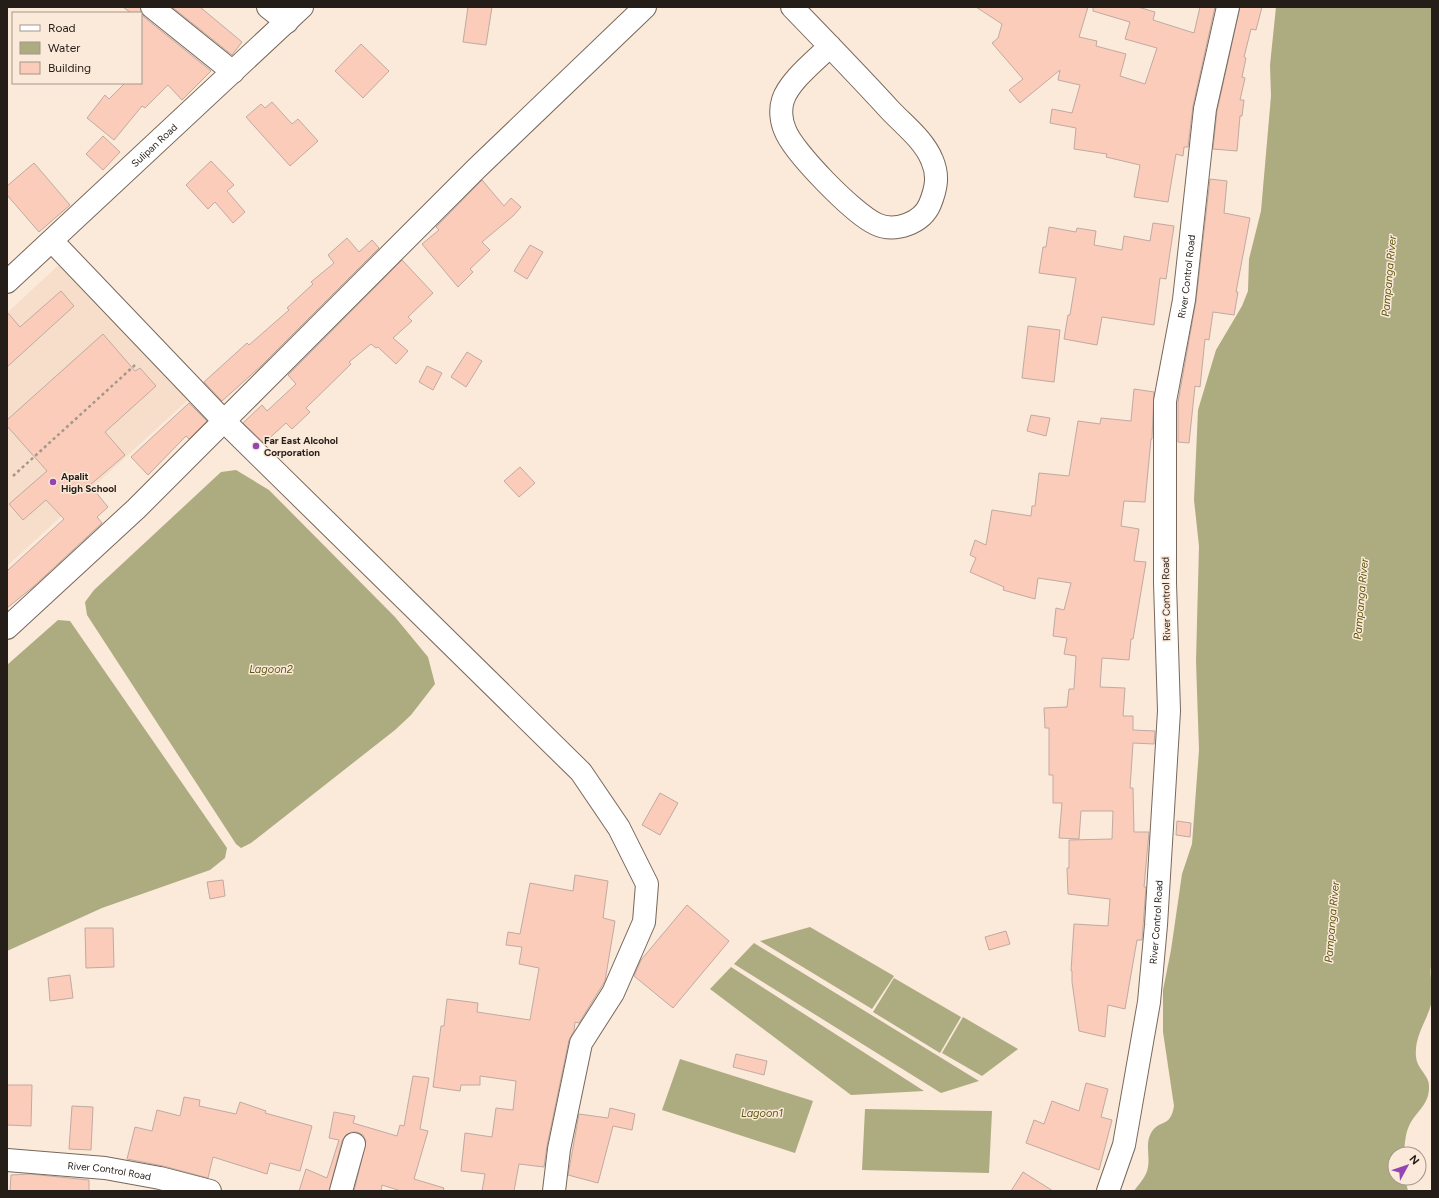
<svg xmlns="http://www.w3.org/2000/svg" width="1439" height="1198" font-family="Figtree,sans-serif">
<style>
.built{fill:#f6deca}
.water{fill:#adab80}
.building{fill:#fbccba;stroke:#c0aaa2}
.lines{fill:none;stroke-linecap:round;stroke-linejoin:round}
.minor-casing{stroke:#77685b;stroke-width:24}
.path{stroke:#a4978c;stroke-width:2.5;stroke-dasharray:3 3;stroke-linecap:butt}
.minor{stroke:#fff;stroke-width:22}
.poi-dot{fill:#9544b4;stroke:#fbe9da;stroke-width:1.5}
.labels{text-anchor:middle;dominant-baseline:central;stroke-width:3;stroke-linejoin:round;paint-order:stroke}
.street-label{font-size:10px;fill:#241d18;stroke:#fbe9da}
.poi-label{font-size:10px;font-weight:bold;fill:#241d18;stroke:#fbe9da;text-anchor:start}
.water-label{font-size:11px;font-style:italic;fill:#5c570d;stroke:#fbe9da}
</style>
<rect width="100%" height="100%" fill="#fbe9da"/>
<polygon class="built" points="62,262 190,398 7,566 7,313"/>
<g class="water">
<path d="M 1276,7 L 1432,7 L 1432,963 C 1428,974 1434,987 1432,999 C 1429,1020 1414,1033 1416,1057 C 1417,1069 1430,1076 1429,1087 C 1429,1104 1419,1109 1411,1122 C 1405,1132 1405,1143 1404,1154 L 1395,1154 L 1395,1178 L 1405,1178 L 1408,1191 L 1134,1191 C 1139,1184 1147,1176 1148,1167 C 1150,1155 1145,1144 1151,1133 C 1160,1118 1170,1129 1174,1106 L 1163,1032 L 1163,990 L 1171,950 L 1182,874 L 1192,844 L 1199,750 L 1196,661 L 1199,546 L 1194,500 L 1198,410 L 1216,350 L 1242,306 L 1248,291 L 1249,259 L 1261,211 L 1271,96 L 1270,65 Z"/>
<polygon points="236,470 269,490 395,617 428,657 435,684 411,715 395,730 251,843 241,848 236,844 87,615 85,602 94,590 221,472"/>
<polygon points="58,620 70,621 227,848 225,858 210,870 102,908 7,951 7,665"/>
<polygon points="810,927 894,976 872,1009 760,941"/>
<polygon points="754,943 979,1081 941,1093 734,964"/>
<polygon points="731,967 924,1091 851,1095 710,989"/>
<polygon points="894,978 961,1017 940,1053 873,1012"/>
<polygon points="963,1017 1018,1049 982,1076 942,1053"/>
<polygon points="680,1059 813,1101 795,1153 662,1110"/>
<polygon points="865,1109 992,1111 989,1173 862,1170"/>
</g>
<g class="building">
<polygon points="123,7 140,7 144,17 211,71 182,100 168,85 145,108 142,106 114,140 87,118 105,95 109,99 125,83 141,83 141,13 131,13"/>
<polygon points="172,7 200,7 242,42 232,55"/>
<polygon points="468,7 492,7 486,45 463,42"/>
<polygon points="976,7 1088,7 1079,37 1097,41 1096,46 1126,54 1120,76 1145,84 1157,48 1125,39 1130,22 1093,11 1093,7 1138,7 1155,12 1153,20 1194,33 1200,7 1215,7 1193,106 1188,147 1184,147 1183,156 1176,154 1168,202 1134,197 1140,165 1106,157 1107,154 1074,149 1076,128 1050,123 1052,109 1072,113 1080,85 1058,80 1060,70 1020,103 1009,90 1023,79 992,43 998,38 1002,24"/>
<polygon points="1240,7 1262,7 1256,30 1251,29 1244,57 1246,58 1242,77 1245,78 1240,100 1244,100 1242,116 1240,116 1237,151 1213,149 1217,111"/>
<polygon points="361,44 389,71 363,98 335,71"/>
<polygon points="272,102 292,124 298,119 318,141 290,166 246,117 261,104 265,108"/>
<polygon points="103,136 120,152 103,170 86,154"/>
<polygon points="211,161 234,185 227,191 245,212 233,223 215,202 208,209 186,185"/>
<polygon points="34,163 70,205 39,232 7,195 7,186"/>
<polygon points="1210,179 1227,181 1224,213 1250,218 1236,292 1238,292 1234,315 1213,312 1209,340 1205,339 1200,387 1195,386 1189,443 1178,442 1178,402 1196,301"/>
<polygon points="482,180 504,206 511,198 521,207 513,216 482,242 490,250 470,269 473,272 458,287 422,244 439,230 436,227"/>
<polygon points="1153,223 1174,226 1166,279 1160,278 1154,325 1102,317 1097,345 1064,339 1068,315 1070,315 1076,278 1039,273 1043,247 1046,247 1049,227 1076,232 1077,228 1096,231 1094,245 1122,250 1124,236 1150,241"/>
<polygon points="347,238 359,252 372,240 379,248 261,366 222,401 204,382 247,343 249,345 289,310 287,308 313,284 311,282 334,263 328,255"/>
<polygon points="530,245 543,252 527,279 514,271"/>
<polygon points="402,260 433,293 408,317 412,321 393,338 408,351 396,364 378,347 376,348 371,344 349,362 351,364 306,408 310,412 292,429 286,423 264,443 243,423 262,405 267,411 296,384 288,375"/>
<polygon points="61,291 74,306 7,367 7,312 20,327"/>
<polygon points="1028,326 1060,330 1054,382 1022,378"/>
<polygon points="103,334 135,371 140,368 156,386 105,432 125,455 90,485 108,507 97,517 102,523 33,587 7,608 7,571 64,519 46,500 23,520 9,504 47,471 7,426 7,420"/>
<polygon points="467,352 482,361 466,387 451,377"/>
<polygon points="427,366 442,373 433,390 419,382"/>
<polygon points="1134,389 1154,392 1152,439 1151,439 1145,502 1124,501 1121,526 1139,529 1134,561 1146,562 1133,639 1131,639 1129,660 1102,658 1100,687 1125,688 1123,716 1133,716 1133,730 1155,731 1154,744 1133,743 1130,788 1133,788 1134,832 1149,832 1144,887 1146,887 1142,940 1137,940 1125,1009 1108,1005 1105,1037 1079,1031 1072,982 1072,971 1071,971 1074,924 1108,926 1110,899 1068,894 1067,868 1069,868 1069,840 1112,839 1113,811 1081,811 1079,839 1059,838 1062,803 1053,803 1053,775 1049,775 1049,728 1045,728 1044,708 1067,707 1069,689 1074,689 1076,656 1064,654 1067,638 1053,636 1056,608 1064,610 1071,583 1038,578 1035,599 1003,590 1004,587 970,572 976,558 970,555 975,540 986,545 992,510 1031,516 1032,506 1035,506 1039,473 1069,476 1078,421 1100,424 1101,418 1131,421"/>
<polygon points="189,403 207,421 189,439 186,436 148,475 131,457"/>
<polygon points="1031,415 1050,418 1046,436 1027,431"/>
<polygon points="520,467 535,483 519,497 504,481"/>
<polygon points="660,793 678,803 660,835 642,825"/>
<polygon points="1177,821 1191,823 1190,837 1176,835"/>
<polygon points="575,875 608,881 603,918 615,921 605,981 579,1023 575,1022 574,1031 569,1040 547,1146 544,1167 519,1164 514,1191 482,1191 485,1174 461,1171 465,1133 492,1137 496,1108 513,1110 516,1081 480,1076 480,1085 461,1085 460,1091 433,1087 441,1026 444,1026 447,999 478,1003 477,1012 530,1020 539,968 519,964 522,947 506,945 508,932 520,934 530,883 573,891"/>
<polygon points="223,880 225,896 210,899 207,882"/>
<polygon points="687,905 729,941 673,1008 634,976 641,960"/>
<polygon points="85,928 113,928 114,967 86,968"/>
<polygon points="1006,931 1010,944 989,950 985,937"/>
<polygon points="70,975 73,998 50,1001 48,978"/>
<polygon points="736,1054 767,1061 764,1075 733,1067"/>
<polygon points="413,1076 429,1078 420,1129 428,1131 414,1179 444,1188 443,1191 401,1191 382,1185 381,1191 354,1191 366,1141 363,1135 357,1132 351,1132 346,1135 342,1141 329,1191 299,1191 306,1169 327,1178 339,1140 329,1138 334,1112 355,1116 353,1123 397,1136 400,1125 404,1126"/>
<polygon points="1086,1083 1108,1089 1101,1117 1112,1120 1099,1170 1026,1143 1034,1120 1044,1124 1052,1101 1079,1111"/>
<polygon points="7,1085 32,1085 31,1126 7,1125"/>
<polygon points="184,1097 200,1100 199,1106 236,1114 240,1102 266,1111 265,1113 312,1126 300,1171 270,1163 267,1174 213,1157 208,1178 163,1166 127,1159 135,1127 152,1131 157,1110 180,1116"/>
<polygon points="72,1106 93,1107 91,1150 69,1149"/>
<polygon points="610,1108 635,1114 632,1130 613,1126 598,1183 568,1175 579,1114 608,1118"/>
<polygon points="1023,1172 1053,1191 1011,1191"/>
<polygon points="30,1174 89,1180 89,1191 10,1191 11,1175"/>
</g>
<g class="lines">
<defs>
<g id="minor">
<polyline points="152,7 233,72"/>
<polyline points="268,7 287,22"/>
<path d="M 792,7 C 825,41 858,75 890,110 C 904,125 924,140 932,160 C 939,176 936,189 930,204 C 922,223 895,233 876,224 C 854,214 793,152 785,130 C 781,121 780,109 783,100 C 789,81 816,60 830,46"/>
<polyline points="52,241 224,421 581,772 619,828 647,884 644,922 613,993 581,1043 559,1149 554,1191"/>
<path id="s1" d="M 7,282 L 302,7"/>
<polyline points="7,628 136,509 477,168 645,7"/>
<path id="s2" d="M 7,1160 L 105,1168 L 160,1178 L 210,1191"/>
<polyline points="341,1191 354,1144"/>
<path id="s3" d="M 1108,1191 L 1124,1145 L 1149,1002 L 1156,925 L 1169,711 L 1165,583 L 1165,401 L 1184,300 L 1205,109 L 1228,7"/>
</g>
</defs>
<use href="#minor" class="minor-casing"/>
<polyline class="path" points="13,476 135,365"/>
<use href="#minor" class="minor"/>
</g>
<g class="poi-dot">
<circle cx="256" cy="446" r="4"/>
<circle cx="53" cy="482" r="4"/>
</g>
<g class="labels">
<g class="street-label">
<text stroke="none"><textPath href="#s1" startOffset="201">Sulipan Road</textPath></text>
<text stroke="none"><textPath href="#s3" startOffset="922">River Control Road</textPath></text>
<text transform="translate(1166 599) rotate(-91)">River Control Road</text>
<text stroke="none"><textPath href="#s3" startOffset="274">River Control Road</textPath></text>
<text stroke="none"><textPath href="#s2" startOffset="103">River Control Road</textPath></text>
</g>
<g class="poi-label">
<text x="264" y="440">Far East Alcohol<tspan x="264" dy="12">Corporation</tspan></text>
<text x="61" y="476">Apalit<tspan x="61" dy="12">High School</tspan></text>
</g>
<g class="water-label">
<text transform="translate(1389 276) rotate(-85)">Pampanga River</text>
<text transform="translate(1361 599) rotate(-85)">Pampanga River</text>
<text x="271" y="669">Lagoon2</text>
<text transform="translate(1332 922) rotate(-85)">Pampanga River</text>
<text x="762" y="1113">Lagoon1</text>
</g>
</g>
<rect width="1439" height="1198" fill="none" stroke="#241d18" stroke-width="16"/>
<rect x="12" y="12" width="130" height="72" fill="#fbe9da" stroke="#a5978c"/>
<rect x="20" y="25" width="20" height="6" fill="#ffffff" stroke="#a5978c"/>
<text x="48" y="32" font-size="12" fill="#241d18">Road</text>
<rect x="20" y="42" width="20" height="12" fill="#adab80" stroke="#a5978c"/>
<text x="48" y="52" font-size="12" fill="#241d18">Water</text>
<rect x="20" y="62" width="20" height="12" fill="#fbccba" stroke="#a5978c"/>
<text x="48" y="72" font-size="12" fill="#241d18">Building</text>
<g transform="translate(1407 1166) rotate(50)"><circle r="19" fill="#fbe9da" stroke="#a5978c"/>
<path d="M0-3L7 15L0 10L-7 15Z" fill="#9544b4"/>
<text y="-6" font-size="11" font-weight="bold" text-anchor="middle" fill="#241d18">N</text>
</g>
</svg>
